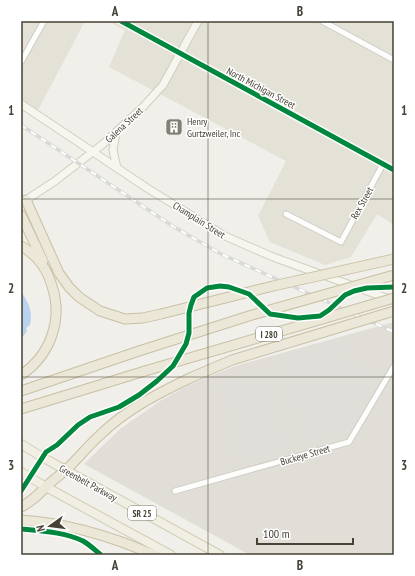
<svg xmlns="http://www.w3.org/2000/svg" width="415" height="576" font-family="'PT Sans Narrow',sans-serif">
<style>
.residential{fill:#e4e2d6}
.industrial{fill:#e0ded7}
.parking{fill:#dfded9}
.water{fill:#b9d2ef}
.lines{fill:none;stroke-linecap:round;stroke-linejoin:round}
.street-casing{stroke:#cecdc7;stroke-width:7}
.secondary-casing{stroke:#d0cec0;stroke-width:9}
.primary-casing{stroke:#d2ceb6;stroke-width:10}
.highway-casing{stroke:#c8c0a4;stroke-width:11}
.street{stroke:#fdfdfc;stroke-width:5}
.secondary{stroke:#f6f5ee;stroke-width:7}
.primary{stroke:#f1efe3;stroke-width:8}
.highway{stroke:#ece8d9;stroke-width:9}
.rail-casing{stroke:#d9d9d8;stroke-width:3.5}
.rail{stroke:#fff;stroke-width:2;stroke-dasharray:6;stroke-linecap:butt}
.highway-bridge-casing{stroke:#c8c0a4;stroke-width:11;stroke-linecap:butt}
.highway-bridge{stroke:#ece8d9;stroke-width:9}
.cycleway-casing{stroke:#fff;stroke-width:8}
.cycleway{stroke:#00873e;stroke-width:5}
.grid{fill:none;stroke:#464235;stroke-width:1;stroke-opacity:0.55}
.labels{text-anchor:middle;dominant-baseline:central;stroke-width:3;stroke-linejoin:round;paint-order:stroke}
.shield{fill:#fff;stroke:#7e7b72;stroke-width:1}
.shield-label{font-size:9px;font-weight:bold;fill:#464235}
.street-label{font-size:10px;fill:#464235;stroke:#fff}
.poi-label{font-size:10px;fill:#464235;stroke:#fff;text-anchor:start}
.neatline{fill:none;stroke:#464235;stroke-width:1.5}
.grid-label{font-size:13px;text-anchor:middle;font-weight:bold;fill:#464235}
</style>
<rect width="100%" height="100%" fill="#f0efe9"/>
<g class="residential">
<polygon points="21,21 85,21 37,112 21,102"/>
<polygon points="108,21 394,21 394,225 377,214 351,257 325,265 270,242 258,216 286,161 109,67 125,30"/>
</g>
<polygon class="industrial" points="394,322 394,555 250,555 84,464 120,429 160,401 189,385 235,366"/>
<g class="parking">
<polygon points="335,340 353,345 347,357 380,374 348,433 299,446 278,357"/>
<polygon points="271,369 290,448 239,462 220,382"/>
</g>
<path class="water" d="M 21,292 C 29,302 33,313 30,325 L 26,328 L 27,331 L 21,339 Z"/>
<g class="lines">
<defs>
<g id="street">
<polyline points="121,21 394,170"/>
<polyline points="322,21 394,60"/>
<polyline points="21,62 44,21"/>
<polyline points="286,214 341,242 383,164"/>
<polyline points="175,491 349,442 394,366"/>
</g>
<g id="secondary">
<polyline points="21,104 147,188 225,236 273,257 392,300"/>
<polyline points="116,133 113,150 117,168"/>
<polyline points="26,200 55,181 103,144 143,107 163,85 198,21"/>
</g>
<g id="primary">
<polyline points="21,444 42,457 220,555"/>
<polyline points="21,472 46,487 171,555"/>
</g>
<g id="highway">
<polyline points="26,200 59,273 69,287 79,297 100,311 125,319 143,318 161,314"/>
<polyline points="21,215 43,261"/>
<path d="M 21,246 C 37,255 47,268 52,286 C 63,319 51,355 21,375"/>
<polyline points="21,391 139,351"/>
<polyline points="21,409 145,371"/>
<path d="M 21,507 C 31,502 37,496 45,488 C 52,480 62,474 70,466 C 80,456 89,445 100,435 C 127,409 157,394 190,378"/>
<path d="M 21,520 C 67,523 111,536 154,555"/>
</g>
</defs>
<use href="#street" class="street-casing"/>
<use href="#secondary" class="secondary-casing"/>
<use href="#primary" class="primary-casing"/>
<use href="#highway" class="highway-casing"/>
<use href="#street" class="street"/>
<use href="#secondary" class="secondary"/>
<use href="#primary" class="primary"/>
<use href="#highway" class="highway"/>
<defs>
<polyline id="rail" points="21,125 174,227 221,254 394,332"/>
</defs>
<use href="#rail" class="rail-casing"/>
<use href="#rail" class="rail"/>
<defs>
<g id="highway-bridge">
<polyline points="161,314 273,286 394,259"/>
<polyline points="139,351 252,315 394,275"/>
<polyline points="145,371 394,298"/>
<polyline points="190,378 232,360 394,311"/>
</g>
</defs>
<use href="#highway-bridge" class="highway-bridge-casing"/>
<use href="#highway-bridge" class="highway-bridge"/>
<defs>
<g id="cycleway">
<polyline points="121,21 394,170"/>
<polyline points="21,491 46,452 57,445 78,425 90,417 119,407 139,395 157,381 173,366 186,344 189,333 189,313 191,305 194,297 207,288 220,286 229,287 249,294 270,314 298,318 320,316 329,310 345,295 354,291 367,288 394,287"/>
<path d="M 21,529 C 41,531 65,532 83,541 C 90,545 95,550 101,555"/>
</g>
</defs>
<use href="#cycleway" class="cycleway-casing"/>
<use href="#cycleway" class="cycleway"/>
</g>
<path class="grid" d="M 208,21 L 208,555M 21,199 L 394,199M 21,377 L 394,377"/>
<defs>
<symbol id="building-square" viewBox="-11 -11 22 22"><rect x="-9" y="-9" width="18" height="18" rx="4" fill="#827f74" stroke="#fff"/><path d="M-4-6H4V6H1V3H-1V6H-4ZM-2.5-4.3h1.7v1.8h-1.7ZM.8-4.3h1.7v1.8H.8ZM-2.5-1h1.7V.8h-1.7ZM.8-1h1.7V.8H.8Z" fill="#fff"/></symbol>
</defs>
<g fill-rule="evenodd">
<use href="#building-square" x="164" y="117" width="20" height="20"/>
</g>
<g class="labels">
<g class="shield">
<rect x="256" y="327" width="26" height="14" rx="3"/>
<rect x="128" y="506" width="28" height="14" rx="3"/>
</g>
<g class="shield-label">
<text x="269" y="334">I 280</text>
<text x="142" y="513">SR 25</text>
</g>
<g class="street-label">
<text transform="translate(261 88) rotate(28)">North Michigan Street</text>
<text transform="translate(124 125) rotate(-43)">Galena Street</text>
<text transform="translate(362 203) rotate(-61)">Rex Street</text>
<text transform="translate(199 220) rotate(32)">Champlain Street</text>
<text transform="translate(305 455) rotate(-16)">Buckeye Street</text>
<text transform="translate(88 483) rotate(29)">Greenbelt Parkway</text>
</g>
<g class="poi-label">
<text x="187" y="121">Henry<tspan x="187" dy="12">Gurtzweiler, Inc</tspan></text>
</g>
</g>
<rect width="415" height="576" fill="none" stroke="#ffffff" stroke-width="44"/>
<g transform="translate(50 526) rotate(256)" stroke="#ffffff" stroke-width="3" paint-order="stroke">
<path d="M0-3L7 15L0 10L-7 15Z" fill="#464235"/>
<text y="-6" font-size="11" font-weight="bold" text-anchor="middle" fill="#464235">N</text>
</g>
<path d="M257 538v6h96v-6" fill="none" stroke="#464235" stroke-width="2"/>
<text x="263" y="538" font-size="12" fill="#464235" stroke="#ffffff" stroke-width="3" paint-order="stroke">100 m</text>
<rect x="22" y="22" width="371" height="532" class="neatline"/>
<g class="grid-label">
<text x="115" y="16">A</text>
<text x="300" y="16">B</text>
<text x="11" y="115">1</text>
<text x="404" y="115">1</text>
<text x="11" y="293">2</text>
<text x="404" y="293">2</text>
<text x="11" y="470">3</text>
<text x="404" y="470">3</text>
<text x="115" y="570">A</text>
<text x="300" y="570">B</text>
</g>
</svg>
